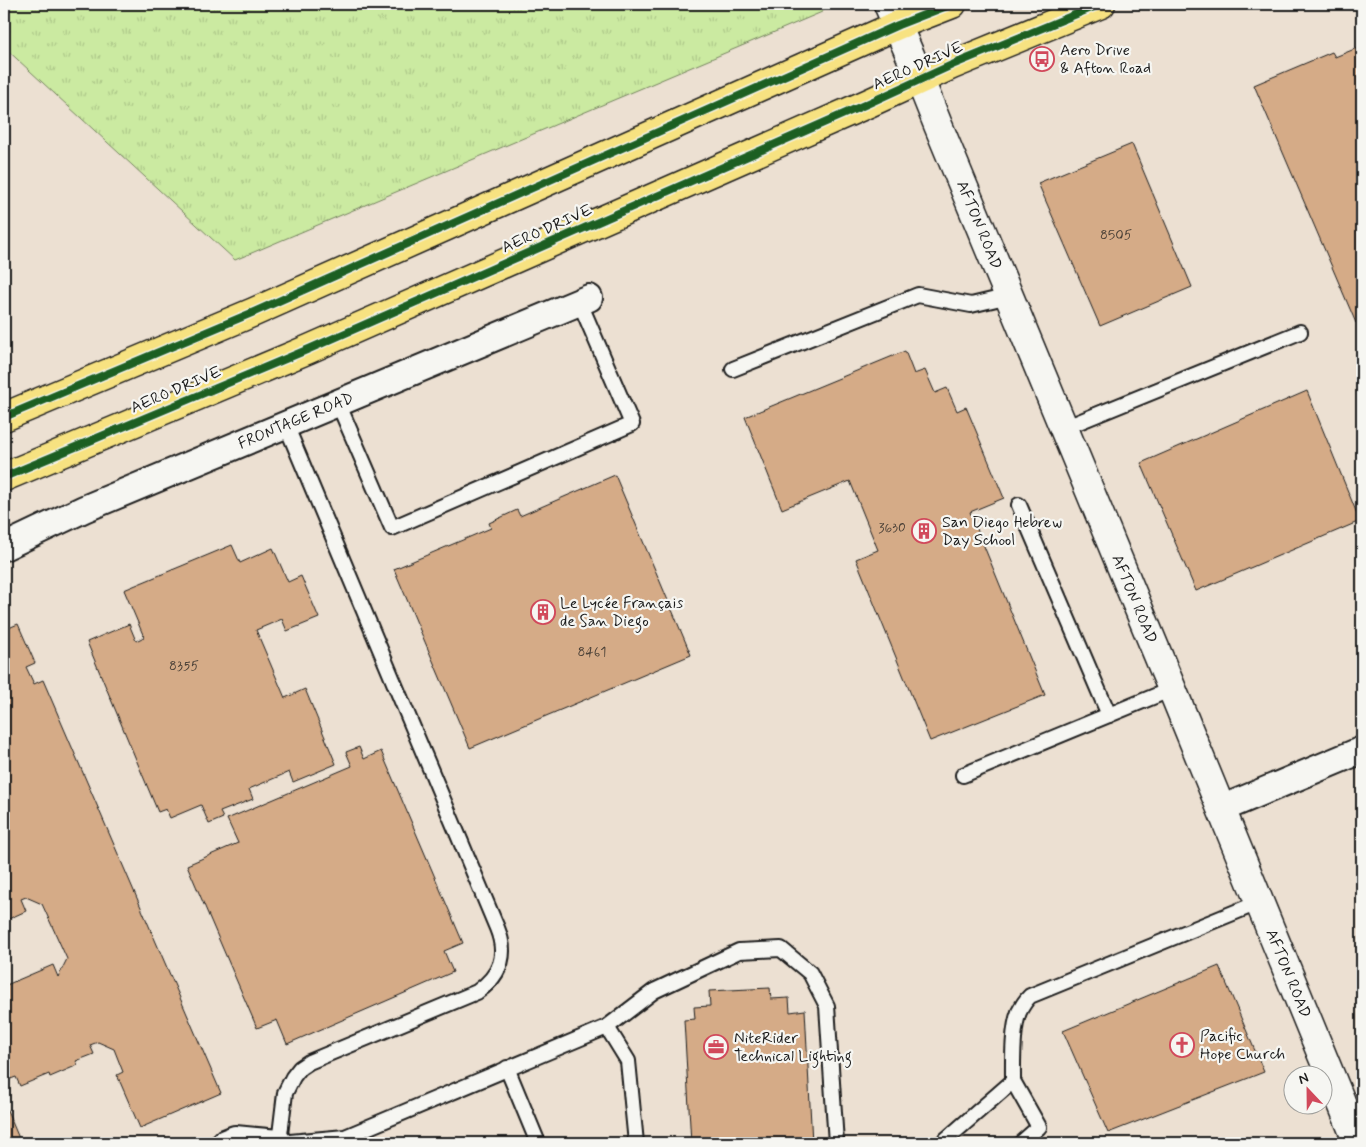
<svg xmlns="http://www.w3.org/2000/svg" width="1366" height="1147" font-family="Mynerve,sans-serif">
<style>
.grass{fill:url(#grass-tufts);stroke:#74835e}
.building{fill:#d5ab87;stroke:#1c1c1c}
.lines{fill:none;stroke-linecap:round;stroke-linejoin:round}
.lane-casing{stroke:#1c1c1c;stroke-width:18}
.street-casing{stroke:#1c1c1c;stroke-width:30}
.secondary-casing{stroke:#1c1c1c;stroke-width:31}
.primary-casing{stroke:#1c1c1c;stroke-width:31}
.lane{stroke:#f6f6f2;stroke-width:14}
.street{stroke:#f6f6f2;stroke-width:26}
.secondary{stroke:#f6f6f2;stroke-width:28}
.primary{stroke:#f7e281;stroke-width:28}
.cycleway-casing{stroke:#f6f6f2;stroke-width:11}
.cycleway{stroke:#1b5e20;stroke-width:8}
.labels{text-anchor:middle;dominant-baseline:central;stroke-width:4.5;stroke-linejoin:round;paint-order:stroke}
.number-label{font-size:14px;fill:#4a4037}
.poi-label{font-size:16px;fill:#1c1c1c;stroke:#f6f6f2;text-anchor:start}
.street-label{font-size:16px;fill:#1c1c1c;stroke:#f6f6f2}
</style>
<defs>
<pattern id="grass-tufts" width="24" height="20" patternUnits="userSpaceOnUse" patternTransform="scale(1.25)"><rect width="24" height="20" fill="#cbeaa1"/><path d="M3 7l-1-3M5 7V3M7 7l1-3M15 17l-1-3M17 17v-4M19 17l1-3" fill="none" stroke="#aec88a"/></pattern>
</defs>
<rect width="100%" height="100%" fill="#ece0d2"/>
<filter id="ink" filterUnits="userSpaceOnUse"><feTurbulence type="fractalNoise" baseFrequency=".02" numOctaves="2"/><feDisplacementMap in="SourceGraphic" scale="10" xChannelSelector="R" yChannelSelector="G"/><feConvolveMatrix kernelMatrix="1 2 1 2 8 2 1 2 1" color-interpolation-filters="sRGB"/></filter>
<g filter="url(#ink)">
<polygon class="grass" points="4,4 827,4 827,6 822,12 235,260 4,47"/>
<g class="building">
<polygon points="1362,46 1362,320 1356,323 1254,85 1332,52 1335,57"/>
<polygon points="1132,144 1192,287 1100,326 1038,183"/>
<polygon points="905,351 914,374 925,370 935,393 947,388 957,411 966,407 1004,498 970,512 1045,695 930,741 856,559 878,550 850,481 782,509 745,417"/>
<polygon points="1307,391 1360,521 1196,591 1141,463"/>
<polygon points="615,475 691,655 470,748 394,569 491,528 489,523 517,510 520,516"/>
<polygon points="232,545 240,563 273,548 288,582 301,576 319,618 287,631 282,619 256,630 285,698 305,689 336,764 293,782 289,772 249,789 253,799 220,812 223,818 209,824 201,805 170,818 166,809 158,812 87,642 129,624 136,641 144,637 124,590"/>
<polygon points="18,624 35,663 26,667 34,684 43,680 221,1093 140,1128 117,1075 123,1072 114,1049 98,1042 90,1045 94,1054 76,1061 78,1065 50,1077 49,1074 20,1086 16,1077 5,1081 4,1086 4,986 53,965 58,977 67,959 42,904 26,897 21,899 26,911 4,921 4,630"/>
<polygon points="359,747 364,759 381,751 463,943 444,951 453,972 287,1044 277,1020 257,1028 187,865 238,843 227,819 352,766 346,752"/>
<polygon points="1219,966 1264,1072 1108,1133 1063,1031"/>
<polygon points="770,988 771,999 789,998 790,1012 805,1010 812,1143 691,1143 684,1020 695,1019 694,1007 710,1006 709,991"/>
<polygon points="4,1103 21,1143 4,1143"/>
<polygon points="450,1137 452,1143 435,1143"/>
</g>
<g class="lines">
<defs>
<g id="lane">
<polyline points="733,369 918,295 971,305 1009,296"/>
<polyline points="338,403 392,528 632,424 580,303"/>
<polyline points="1064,428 1300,332"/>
<polyline points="1019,505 1109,715"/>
<polyline points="963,775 1172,689"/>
<polyline points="607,1027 628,1061 636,1143"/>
<polyline points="507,1068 538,1143"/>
<polyline points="1013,1081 1039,1127 1021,1143"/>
<path d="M 279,1143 L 285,1093 L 293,1077 L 300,1068 L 309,1062 L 477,992 C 501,975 508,955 497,928 L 286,425"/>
<polyline points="279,1143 345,1137 607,1027 654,991 739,951 781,949 810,973 827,1006 836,1143"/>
<path d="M 942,1143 L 1013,1081 C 1013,1062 1012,1029 1019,1012 C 1022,1006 1025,1001 1030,996 L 1260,902"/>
</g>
<g id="street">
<path id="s1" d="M 4,547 L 84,509 L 589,298"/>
<polyline points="1221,809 1362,750"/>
<polyline points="225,1143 235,1139 279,1143"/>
</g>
<g id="secondary">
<path id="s2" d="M 888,4 L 910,55 L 938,125 L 1172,689 L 1358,1143"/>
</g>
<g id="primary">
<polyline points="4,417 254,312 898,25 952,4"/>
<polyline points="4,477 309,349 869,103 952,65 1101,4"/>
</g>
</defs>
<use href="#lane" class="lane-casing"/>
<use href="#street" class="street-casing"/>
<use href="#secondary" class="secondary-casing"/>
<use href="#primary" class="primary-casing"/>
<use href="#lane" class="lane"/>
<use href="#street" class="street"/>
<use href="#secondary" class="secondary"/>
<use href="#primary" class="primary"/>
<defs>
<g id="cycleway">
<polyline points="4,417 254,312 898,25 952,4"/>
<polyline points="4,477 309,349 869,103 952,65 1101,4"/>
</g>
</defs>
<use href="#cycleway" class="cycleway-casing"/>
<use href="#cycleway" class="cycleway"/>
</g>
</g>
<defs>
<symbol id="bus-ring" viewBox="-11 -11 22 22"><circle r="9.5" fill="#f6f6f2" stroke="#d1495b" stroke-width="1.5"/><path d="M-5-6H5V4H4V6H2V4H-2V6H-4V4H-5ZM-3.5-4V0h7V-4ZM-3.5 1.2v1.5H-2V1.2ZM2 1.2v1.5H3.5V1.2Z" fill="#d1495b"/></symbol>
<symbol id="building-ring" viewBox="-11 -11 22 22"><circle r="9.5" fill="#f6f6f2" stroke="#d1495b" stroke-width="1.5"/><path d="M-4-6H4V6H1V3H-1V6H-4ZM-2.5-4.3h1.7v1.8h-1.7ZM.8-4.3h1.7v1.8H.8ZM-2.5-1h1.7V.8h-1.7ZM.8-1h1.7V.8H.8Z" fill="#d1495b"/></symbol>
<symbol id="church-ring" viewBox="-11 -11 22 22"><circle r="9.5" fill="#f6f6f2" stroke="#d1495b" stroke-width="1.5"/><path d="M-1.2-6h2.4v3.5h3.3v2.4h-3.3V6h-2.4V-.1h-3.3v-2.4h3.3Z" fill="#d1495b"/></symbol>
<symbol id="office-ring" viewBox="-11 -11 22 22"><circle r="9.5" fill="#f6f6f2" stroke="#d1495b" stroke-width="1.5"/><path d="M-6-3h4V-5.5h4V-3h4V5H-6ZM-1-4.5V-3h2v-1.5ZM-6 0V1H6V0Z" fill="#d1495b"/></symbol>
</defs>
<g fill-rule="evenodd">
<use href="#bus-ring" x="1028" y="45" width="28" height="28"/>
<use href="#building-ring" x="910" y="517" width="28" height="28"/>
<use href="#building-ring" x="529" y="598" width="28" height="28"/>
<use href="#church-ring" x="1168" y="1031" width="28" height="28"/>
<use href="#office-ring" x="702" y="1033" width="28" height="28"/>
</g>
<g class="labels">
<g class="number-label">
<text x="1116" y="235">8505</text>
<text x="892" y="528">3630</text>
<text x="592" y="652">8461</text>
<text x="184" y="666">8355</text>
</g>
<g class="poi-label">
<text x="1060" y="50">Aero Drive<tspan x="1060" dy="18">&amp; Afton Road</tspan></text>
<text x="942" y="522">San Diego Hebrew<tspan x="942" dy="18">Day School</tspan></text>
<text x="560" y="603">Le Lycée Français<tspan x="560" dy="18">de San Diego</tspan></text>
<text x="1200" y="1036">Pacific<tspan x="1200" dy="18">Hope Church</tspan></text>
<text x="734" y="1038">NiteRider<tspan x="734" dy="18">Technical Lighting</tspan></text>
</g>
<g class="street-label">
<text transform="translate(918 66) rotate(-24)">AERO DRIVE</text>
<text stroke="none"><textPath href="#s2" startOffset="239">AFTON ROAD</textPath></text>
<text transform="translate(547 229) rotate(-24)">AERO DRIVE</text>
<text transform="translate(176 390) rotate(-23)">AERO DRIVE</text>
<text stroke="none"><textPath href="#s1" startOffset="318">FRONTAGE ROAD</textPath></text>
<text stroke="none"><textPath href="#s2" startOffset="644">AFTON ROAD</textPath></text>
<text stroke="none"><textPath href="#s2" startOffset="1049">AFTON ROAD</textPath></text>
</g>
</g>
<rect width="1366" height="1147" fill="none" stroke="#f6f6f2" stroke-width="20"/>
<rect x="10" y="10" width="1346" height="1127" fill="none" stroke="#1c1c1c" stroke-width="2" filter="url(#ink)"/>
<g transform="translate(1308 1090) rotate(338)"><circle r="24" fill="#f6f6f2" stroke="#9f9f9c"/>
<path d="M0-4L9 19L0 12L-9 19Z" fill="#d1495b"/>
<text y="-8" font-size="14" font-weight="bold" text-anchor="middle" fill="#1c1c1c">N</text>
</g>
</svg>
